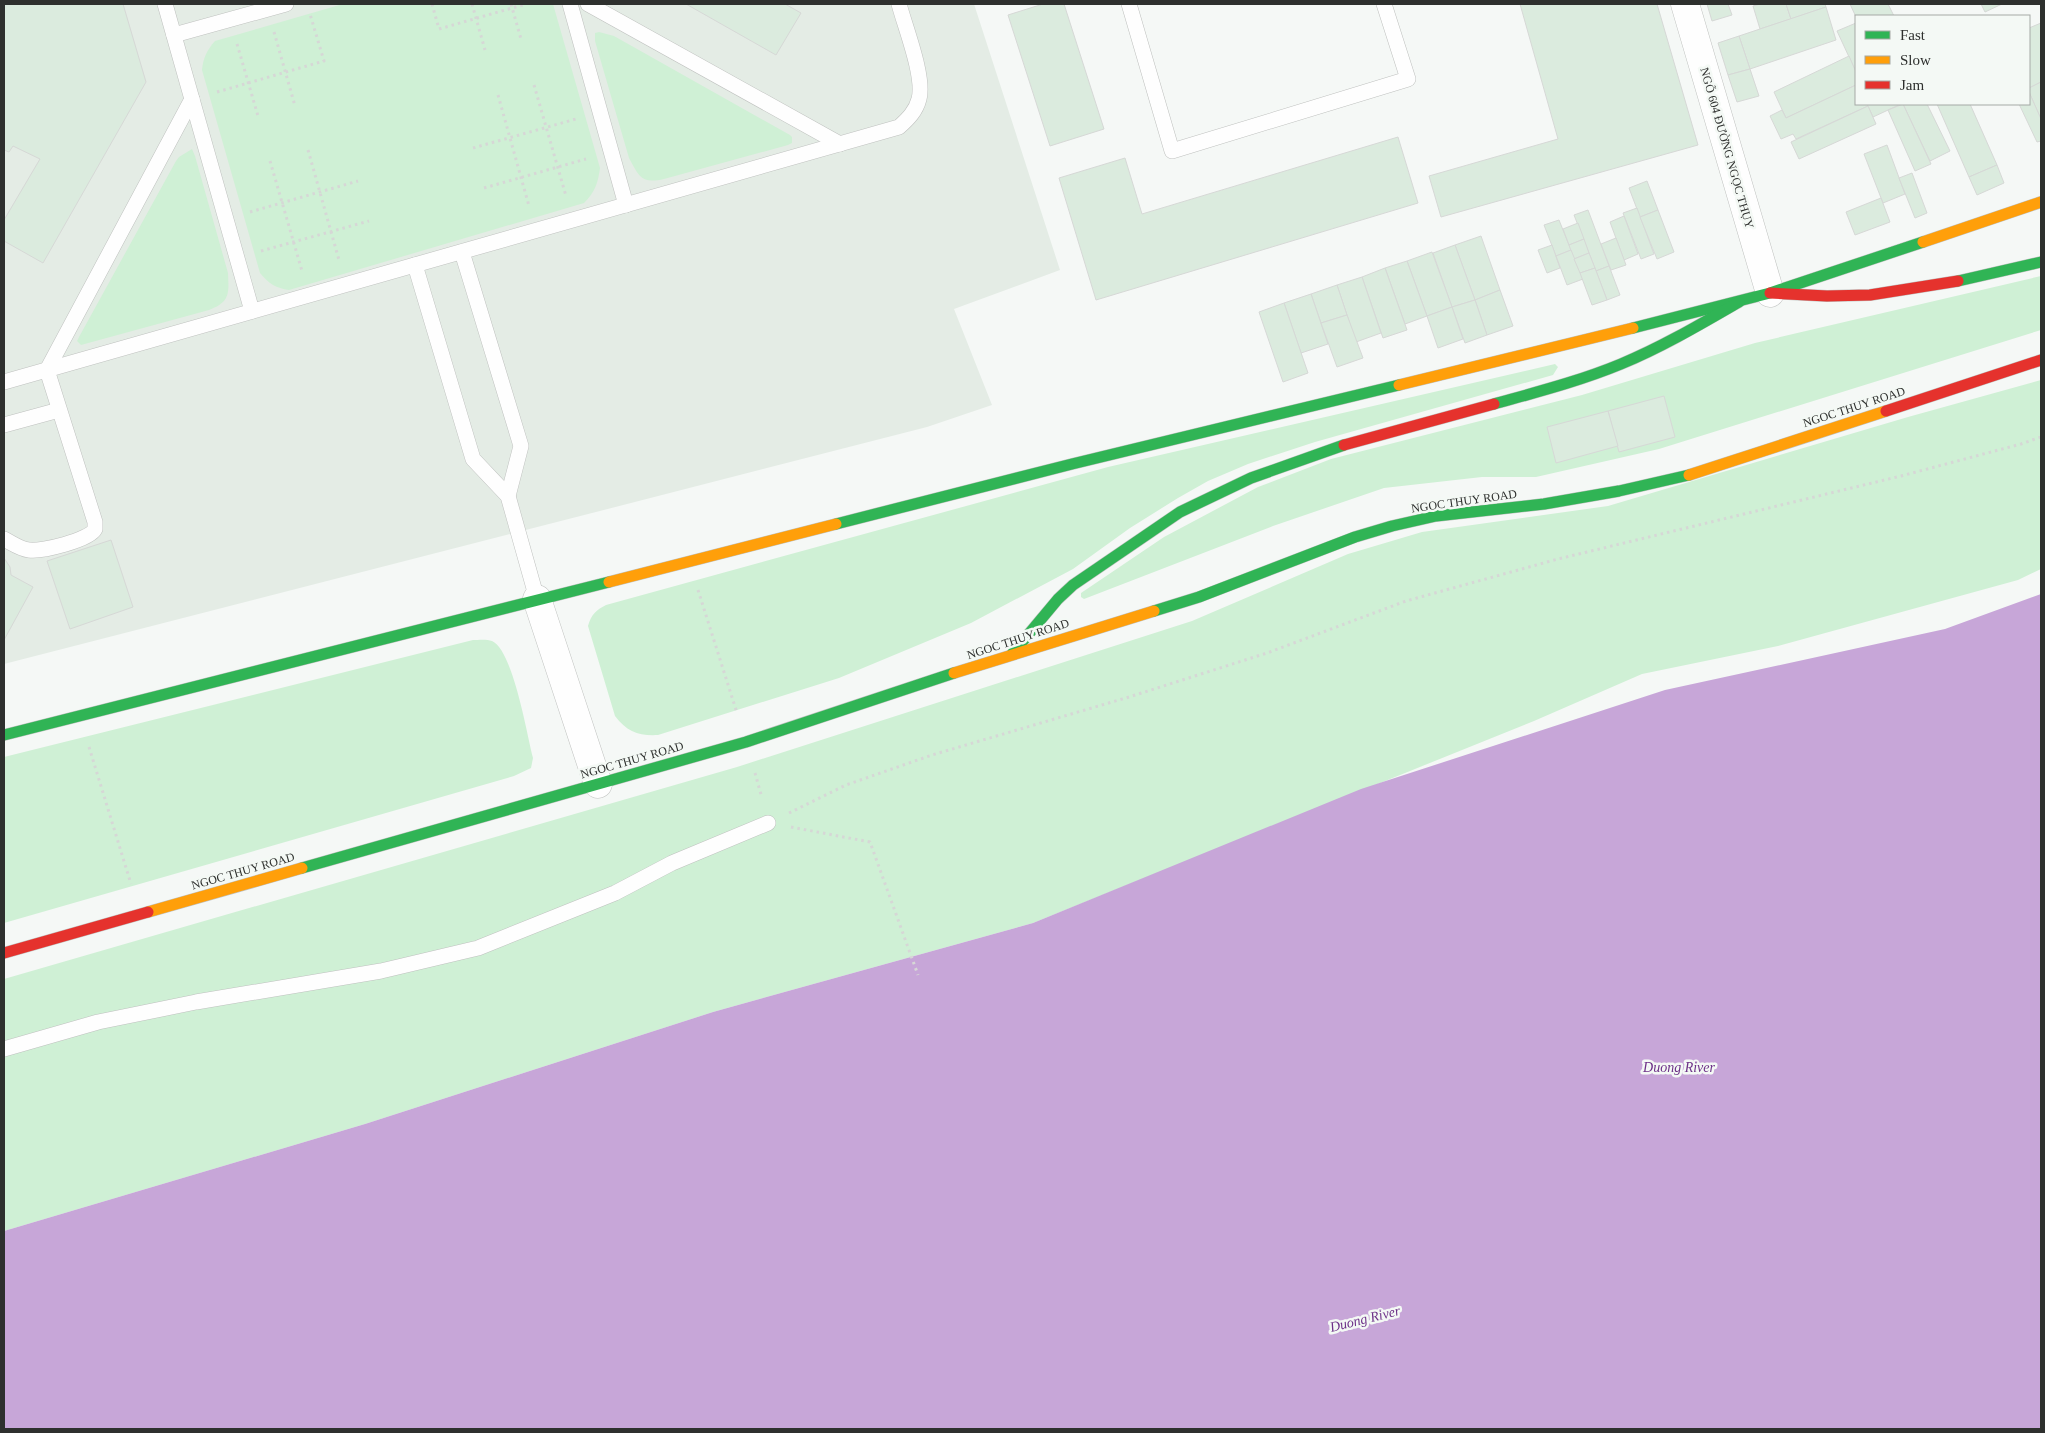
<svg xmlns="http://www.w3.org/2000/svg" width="2045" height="1433" font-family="Georgia,serif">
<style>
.built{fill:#e4ece5}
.green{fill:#cff0d5}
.water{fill:#c7a6d8}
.building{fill:#dbebde;stroke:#d6d8d6}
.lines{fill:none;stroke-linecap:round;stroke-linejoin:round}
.lane-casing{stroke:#bfc1bf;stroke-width:16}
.street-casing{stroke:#bfc1bf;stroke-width:29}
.fast-casing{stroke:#bfc1bf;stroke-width:12}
.slow-casing{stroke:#bfc1bf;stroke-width:12}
.jam-casing{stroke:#bfc1bf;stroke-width:12}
.path{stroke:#d6d7d6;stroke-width:3;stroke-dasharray:2.5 4;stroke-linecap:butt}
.lane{stroke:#fefefe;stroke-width:15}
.street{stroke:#fefefe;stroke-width:28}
.fast{stroke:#30b455;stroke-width:11}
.slow{stroke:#ff9f0a;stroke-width:11}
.jam{stroke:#e5322d;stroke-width:11}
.labels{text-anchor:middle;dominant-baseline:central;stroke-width:5;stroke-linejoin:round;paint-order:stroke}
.street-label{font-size:12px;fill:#2e302e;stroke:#f4f9f5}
.water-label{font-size:14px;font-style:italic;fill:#6d3188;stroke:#f4f9f5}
</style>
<rect width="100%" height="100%" fill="#f5f8f6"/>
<polygon class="built" points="4,4 974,4 1060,270 954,309 992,405 927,427 4,664"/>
<g class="green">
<path d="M 343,4 L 553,4 L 600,168 C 598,183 595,192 584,203 L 289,290 C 276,288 269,284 260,273 L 202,70 C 203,58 207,50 215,41 Z"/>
<path d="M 599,32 L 614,36 L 790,135 L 792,137 L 792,143 L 788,145 L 664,179 C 642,184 639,177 629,158 L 595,41 L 595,33 Z"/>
<path d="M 192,149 L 195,156 L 228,273 C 229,294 230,302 209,310 L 81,345 L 77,341 L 79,337 L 176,161 L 179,157 Z"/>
<polygon points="2041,276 2041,330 1659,449 1536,477 1482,477 1384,488 1273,526 1084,599 1081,597 1081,593 1164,537 1258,487 1331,459 1582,395 1755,343"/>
<path d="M 1555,364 L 1558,367 L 1553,375 L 1315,442 L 1248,464 L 1208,481 L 1178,498 L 1130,528 L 1073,569 L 971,623 L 839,678 L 658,735 C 639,736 627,732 615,716 L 588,626 C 591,615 596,610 606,605 L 1108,467 Z"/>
<polygon points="2041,380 2041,569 2018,580 1778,646 1642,674 1534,721 1033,923 713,1012 365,1124 4,1231 4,979 737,767 1192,621 1348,554 1422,532 1608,506 1908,417"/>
<path d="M 473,640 C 478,640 487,639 492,641 C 513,650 527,735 533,758 L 531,768 L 514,776 L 431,800 L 4,923 L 4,757 Z"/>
</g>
<polygon class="water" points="2041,594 2041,1429 4,1429 4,1231 365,1124 713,1012 1033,923 1361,789 1665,690 1945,629"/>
<g class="building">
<polygon points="4,4 123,4 146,82 43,263 4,241 4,220 40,159 13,146 9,152 4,150"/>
<polygon points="686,4 785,4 801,13 776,55"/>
<polygon points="1043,4 1064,4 1104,129 1050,146 1008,15"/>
<polygon points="1520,4 1657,4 1698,145 1441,217 1429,176 1558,139"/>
<polygon points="1707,4 1728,4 1732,15 1712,21"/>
<polygon points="1760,4 1786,4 1791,19 1760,29 1753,6"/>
<polygon points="1786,4 1825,4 1826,7 1791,19"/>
<polygon points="1850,4 1888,4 1894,16 1856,17"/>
<polygon points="1981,4 2002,4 1985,12"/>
<polygon points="1826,7 1836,40 1750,69 1739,36"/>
<polygon points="1856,23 1856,72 1837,31"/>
<polygon points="2041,23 2041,82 2029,88 2029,28"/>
<polygon points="1739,36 1750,69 1728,75 1718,43"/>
<polygon points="1849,56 1856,72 1856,85 1786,118 1774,92"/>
<polygon points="1750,69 1759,96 1737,102 1728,75"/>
<polygon points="2041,82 2041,119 2029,92 2029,88"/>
<polygon points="1856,85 1856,104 1867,104 1868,106 1796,139 1793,134 1781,139 1770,116 1782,110 1786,118"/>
<polygon points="2029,92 2041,119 2041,141 2037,142 2019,104 2029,104"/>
<polygon points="1867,104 1901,104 1873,117"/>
<polygon points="1903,104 1927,104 1950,151 1930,161"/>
<polygon points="1903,104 1931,164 1915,171 1888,110"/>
<polygon points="1937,104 1970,104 1997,165 1969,177"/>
<polygon points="1868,106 1876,124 1799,159 1791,142"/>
<polygon points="1398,137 1418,203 1096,300 1059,178 1125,158 1142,214"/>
<polygon points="1887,145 1905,194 1883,203 1864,154"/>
<polygon points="1997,165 2004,183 1977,195 1969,177"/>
<polygon points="1912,173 1927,213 1915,218 1899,178"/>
<polygon points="1647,181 1658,210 1640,217 1629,188"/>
<polygon points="1881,198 1890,222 1855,235 1846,212"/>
<polygon points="1637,208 1654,254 1641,259 1623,213"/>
<polygon points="1588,210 1609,266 1596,271 1574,215"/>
<polygon points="1658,210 1674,252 1657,259 1640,217"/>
<polygon points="1624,216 1638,254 1624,260 1610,222"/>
<polygon points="1559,220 1571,250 1556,256 1544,225"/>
<polygon points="1578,223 1584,239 1569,245 1563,229"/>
<polygon points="1481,236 1500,290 1475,300 1455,245"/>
<polygon points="1616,238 1626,265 1611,270 1601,244"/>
<polygon points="1584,239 1589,253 1574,259 1569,245"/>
<polygon points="1455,245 1475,300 1452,307 1433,253"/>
<polygon points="1552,245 1560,268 1547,273 1538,250"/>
<polygon points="1571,250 1583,279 1567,285 1556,256"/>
<polygon points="1432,252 1452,307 1427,316 1407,261"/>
<polygon points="1589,253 1595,268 1580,273 1574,259"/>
<polygon points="1407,261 1427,316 1405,324 1385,268"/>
<polygon points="1609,266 1620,295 1607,300 1596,271"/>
<polygon points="1385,268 1407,330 1383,338 1362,277"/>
<polygon points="1595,268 1607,300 1592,305 1580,273"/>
<polygon points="1362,277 1381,333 1356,342 1337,285"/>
<polygon points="1337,285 1347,315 1321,323 1311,294"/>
<polygon points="1500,290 1513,326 1487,335 1475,300"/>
<polygon points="1311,294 1328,344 1301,353 1284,303"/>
<polygon points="1475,300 1487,335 1465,343 1452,307"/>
<polygon points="1284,303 1308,373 1283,382 1259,312"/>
<polygon points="1452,307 1463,339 1438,348 1427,316"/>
<polygon points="1347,315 1363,358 1337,367 1321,323"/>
<polygon points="1664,396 1675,437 1619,452 1608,411"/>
<polygon points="1608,411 1618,446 1556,463 1547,427"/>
<polygon points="111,540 133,607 70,629 47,561"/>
<polygon points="4,558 10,567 11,575 33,587 4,640"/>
</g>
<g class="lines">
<defs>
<g id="lane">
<polyline points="165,4 252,311"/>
<polyline points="570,4 626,205"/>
<polyline points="588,4 840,144"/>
<polyline points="1129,4 1172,151 1408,79 1384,4"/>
<polyline points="174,35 286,4"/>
<polyline points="462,252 521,446 508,496"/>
<polyline points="415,265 473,459 508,496 537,599"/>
<path d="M 4,382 L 899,127 C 908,119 916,111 919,99 C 925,77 905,27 899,4"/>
<polyline points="4,425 59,410"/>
<path d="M 4,539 C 12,543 20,549 29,550 C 41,552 90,540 95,529 L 95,522 L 47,370 L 192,99"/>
<polyline points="4,1049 98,1022 196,1002 381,971 478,948 615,893 672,863 768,823"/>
</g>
<g id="street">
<polyline points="1685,4 1770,293"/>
<polyline points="537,599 598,784"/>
</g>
<g id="fast">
<polyline points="1958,281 2041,262"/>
<polyline points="1633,328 1770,293 1923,242"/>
<path d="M 1494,404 C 1537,392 1580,381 1621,364 C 1662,347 1701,324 1739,302"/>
<polyline points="836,524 1072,464 1399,385"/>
<polyline points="1154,611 1199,597 1355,537 1392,526 1436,516 1544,504 1619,491 1689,475"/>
<polyline points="1012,654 1058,599 1073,585 1180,512 1251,478 1344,445"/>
<polyline points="4,735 609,582"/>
<polyline points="302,868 746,742 954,673"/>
</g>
<g id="slow">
<polyline points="1923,242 2041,202"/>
<polyline points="1399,385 1633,328"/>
<polyline points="1689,475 1886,411"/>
<polyline points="609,582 836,524"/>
<polyline points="954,673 1154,611"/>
<polyline points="148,912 302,868"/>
</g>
<g id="jam">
<polyline points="1770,293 1827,296 1870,295 1958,281"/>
<polyline points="1886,411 2041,360"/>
<polyline points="1344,445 1494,404"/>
<polyline points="4,953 148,912"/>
</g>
</defs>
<use href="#lane" class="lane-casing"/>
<use href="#street" class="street-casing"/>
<use href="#fast" class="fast-casing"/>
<use href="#slow" class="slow-casing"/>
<use href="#jam" class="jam-casing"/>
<g class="path">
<polyline points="432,4 439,29 526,4"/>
<polyline points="472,4 485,50"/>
<polyline points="511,4 521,39"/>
<polyline points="274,32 295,106"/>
<polyline points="237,44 258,116"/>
<polyline points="534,85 566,196"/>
<polyline points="217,92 324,61 310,14"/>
<polyline points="498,95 529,206"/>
<polyline points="473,148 576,119"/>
<polyline points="308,150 339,260"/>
<polyline points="270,161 302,271"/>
<polyline points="484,188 586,159"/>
<polyline points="250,212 358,181"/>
<polyline points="261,251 369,221"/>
<polyline points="698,590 737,713"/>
<polyline points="89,747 131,884"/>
<polyline points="755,773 762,798"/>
<polyline points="789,813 846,785 932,755 1129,697 1267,653 1406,601 1558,559 1901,476 2021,444 2041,437"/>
<polyline points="791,827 870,842 918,975"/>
</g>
<use href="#lane" class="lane"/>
<use href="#street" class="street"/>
<use href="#fast" class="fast"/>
<use href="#slow" class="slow"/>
<use href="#jam" class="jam"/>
</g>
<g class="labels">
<g class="street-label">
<text transform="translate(1727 148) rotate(74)">NGÕ 604 ĐƯỜNG NGỌC THỤY</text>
<text transform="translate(1854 407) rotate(-18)">NGOC THUY ROAD</text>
<text transform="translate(1464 501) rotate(-8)">NGOC THUY ROAD</text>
<text transform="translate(1018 639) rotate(-18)">NGOC THUY ROAD</text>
<text transform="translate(632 760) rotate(-16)">NGOC THUY ROAD</text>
<text transform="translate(243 871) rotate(-16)">NGOC THUY ROAD</text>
</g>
<g class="water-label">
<text x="1679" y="1067">Duong River</text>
<text transform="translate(1365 1319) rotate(-14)">Duong River</text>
</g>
</g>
<rect width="2045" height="1433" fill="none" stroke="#2e302e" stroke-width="10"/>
<rect x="1855" y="15" width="175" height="90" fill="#f4f9f5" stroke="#a5a9a5"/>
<rect x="1865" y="31" width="25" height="8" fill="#30b455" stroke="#a5a9a5"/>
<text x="1900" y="40" font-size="15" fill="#2e302e">Fast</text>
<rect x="1865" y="56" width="25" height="8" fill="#ff9f0a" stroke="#a5a9a5"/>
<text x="1900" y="65" font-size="15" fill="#2e302e">Slow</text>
<rect x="1865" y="81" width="25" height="8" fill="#e5322d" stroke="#a5a9a5"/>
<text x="1900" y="90" font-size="15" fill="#2e302e">Jam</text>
</svg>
